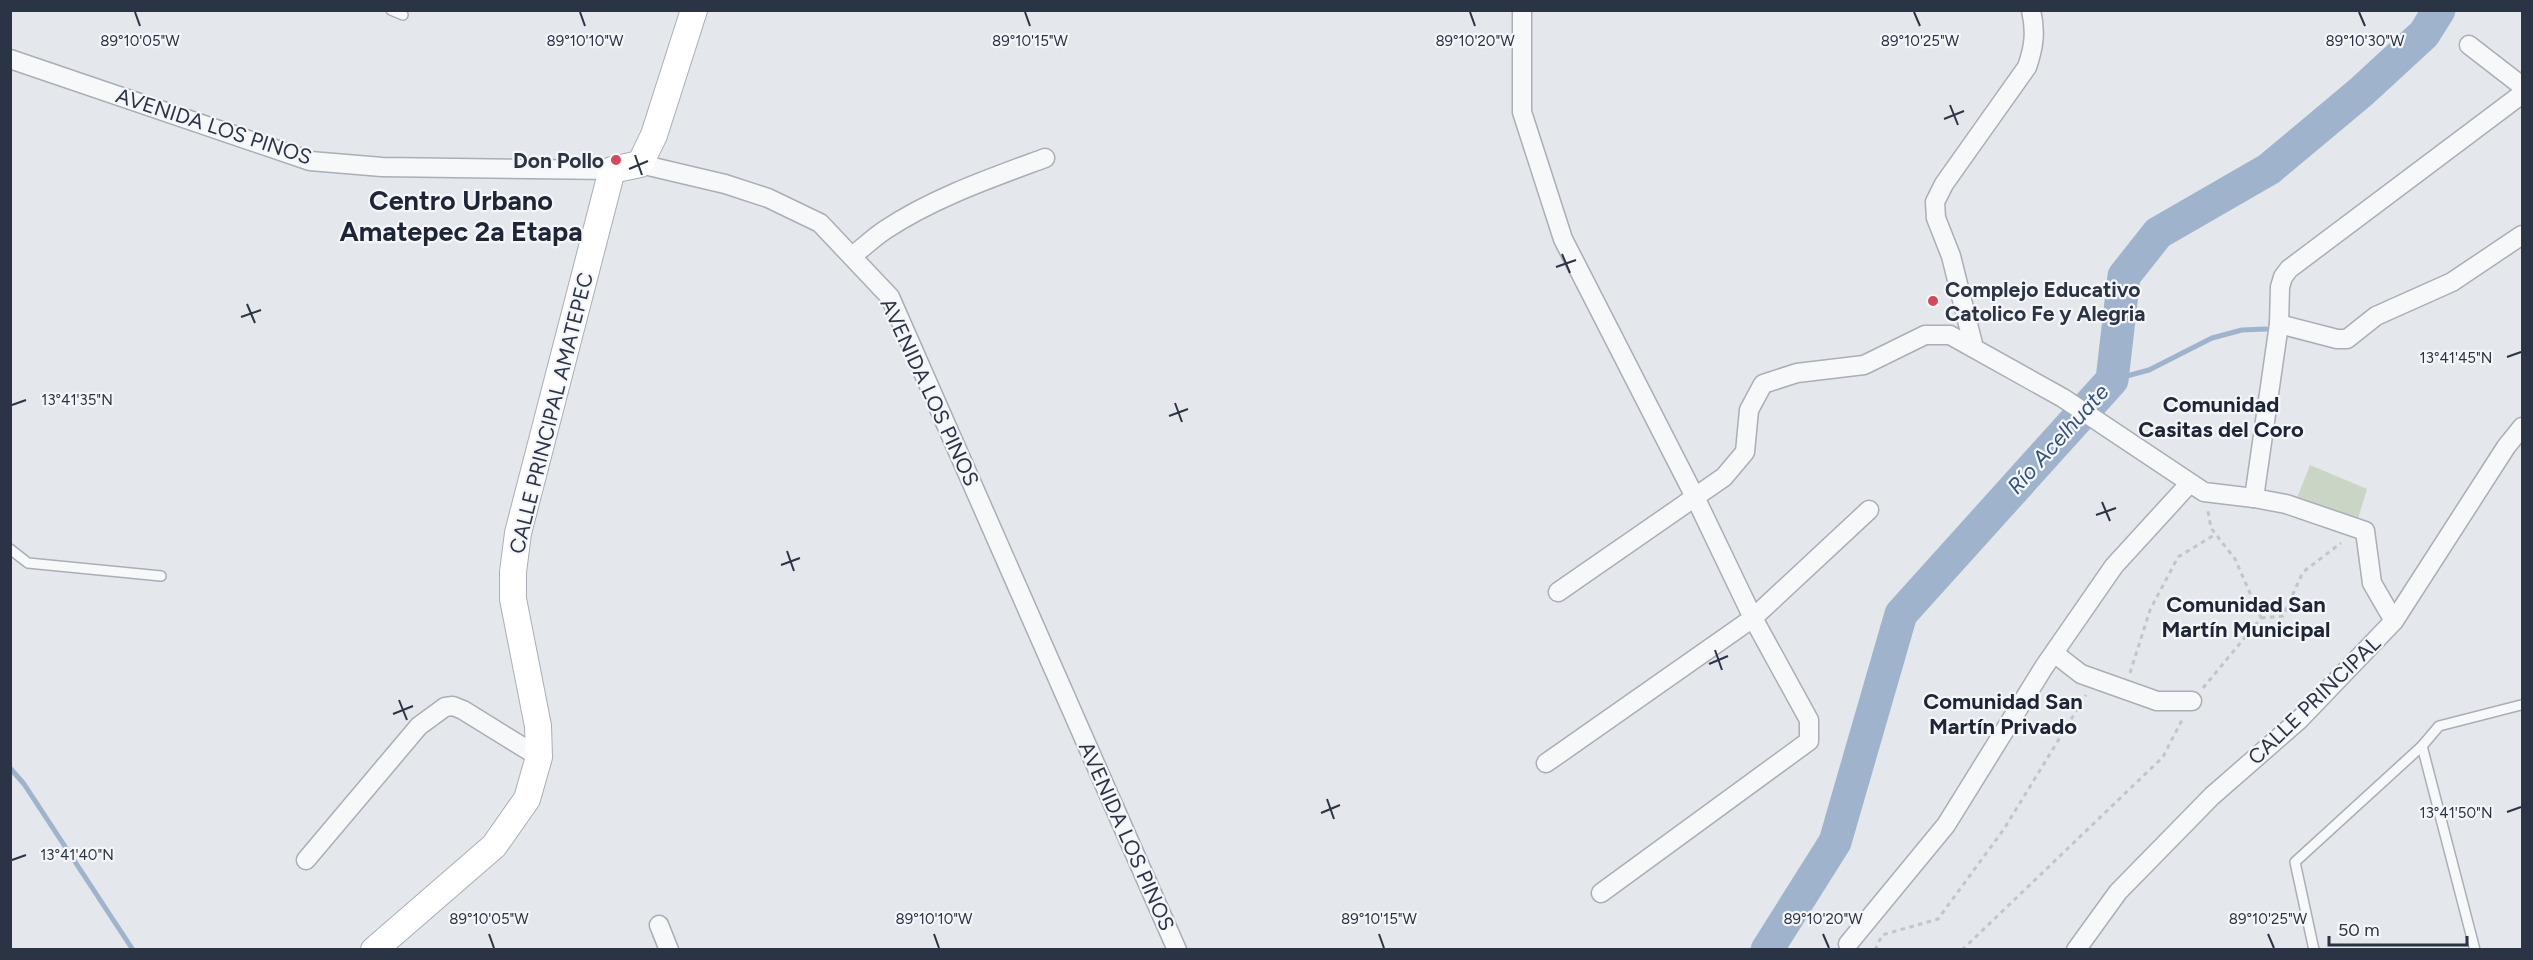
<svg xmlns="http://www.w3.org/2000/svg" width="2533" height="960" font-family="Figtree,sans-serif">
<style>
.green{fill:#c9d6c5}
.lines{fill:none;stroke-linecap:round;stroke-linejoin:round}
.stream{stroke:#9fb4cc;stroke-width:5}
.river{stroke:#9fb4cc;stroke-width:33}
.lane-casing{stroke:#a9aeb7;stroke-width:12}
.street-casing{stroke:#a9aeb7;stroke-width:21}
.secondary-casing{stroke:#a9aeb7;stroke-width:28}
.path{stroke:#c2c5cb;stroke-width:3;stroke-dasharray:4.5 4.5;stroke-linecap:butt}
.lane{stroke:#f7f8fa;stroke-width:9}
.street{stroke:#f7f8fa;stroke-width:18}
.secondary{stroke:#fff;stroke-width:26}
.ticks{fill:none;stroke:#2b3445;stroke-width:2}
.poi-dot{fill:#d1495b;stroke:#f4f6f9;stroke-width:2}
.labels{text-anchor:middle;dominant-baseline:central;stroke-width:4.5;stroke-linejoin:round;paint-order:stroke}
.street-label{font-size:21px;fill:#2b3445;stroke:#f4f6f9}
.poi-label{font-size:21px;font-weight:bold;fill:#2b3445;stroke:#f4f6f9;text-anchor:end}
.neighbourhood-label{font-size:22px;font-weight:bold;fill:#1d2536;stroke:#f4f6f9}
.water-label{font-size:22px;font-style:italic;fill:#34527a;stroke:#f4f6f9}
.district-label{font-size:27px;font-weight:bold;fill:#1d2536;stroke:#f4f6f9}
.ticks-label{font-size:15px;text-anchor:middle;fill:#2b3445;stroke:#f4f6f9;stroke-width:4.5;stroke-linejoin:round;paint-order:stroke}
</style>
<rect width="100%" height="100%" fill="#e4e7ec"/>
<polygon class="green" points="2310,465 2367,489 2357,522 2295,503"/>
<g class="lines">
<g class="stream">
<polyline points="2112,380 2149,370 2212,338 2242,330 2266,329"/>
<polyline points="10,768 24,784 133,950"/>
</g>
<polyline class="river" points="1767,950 1835,842 1901,614 2112,380 2124,276 2158,233 2269,169 2361,92 2424,34 2439,10"/>
<defs>
<g id="lane">
<polyline points="391,10 403,15"/>
<polyline points="10,549 28,563 161,576"/>
<polyline points="2422,746 2475,950"/>
<polyline points="2314,950 2295,862 2422,746 2439,726 2521,705"/>
</g>
<g id="street">
<polyline points="1522,10 1522,112 1563,239 1695,497 1753,618 1809,720 1809,741 1601,893"/>
<polyline points="2469,45 2522,86"/>
<polyline points="10,59 310,161 382,167 612,170"/>
<polyline points="640,164 725,184 768,198 820,223 890,297 1177,950"/>
<path d="M 852,256 C 863,248 873,238 885,230 C 933,198 991,178 1045,158"/>
<polyline points="2279,324 2337,339 2347,339 2376,316 2452,282 2522,235"/>
<path d="M 1974,348 L 1951,256 L 1936,218 L 1935,202 L 1944,184 L 2027,67 C 2034,47 2036,32 2031,10"/>
<polyline points="2254,498 2279,324 2280,287 2283,277 2289,269 2522,94"/>
<polyline points="1558,592 1724,477 1745,452 1749,410 1763,384 1797,373 1864,365 1925,335 1950,335 2063,398 2204,492 2254,498 2286,504 2365,531 2372,583 2394,621"/>
<polyline points="2054,653 2081,674 2157,701 2192,701"/>
<polyline points="1546,763 1753,618 1869,510"/>
<polyline points="306,860 419,726 445,707 453,706 463,710 539,757"/>
<polyline points="659,925 669,950"/>
<polyline points="1848,944 1946,825 2044,667 2114,566 2189,484"/>
<polyline points="2076,950 2118,892 2212,796 2299,720 2394,621 2506,447 2522,427"/>
</g>
<polyline id="secondary" points="374,950 494,846 527,799 539,757 538,726 513,599 513,572 518,533 612,170 640,164 654,135 694,10"/>
</defs>
<use href="#lane" class="lane-casing"/>
<use href="#street" class="street-casing"/>
<use href="#secondary" class="secondary-casing"/>
<g class="path">
<polyline points="2261,618 2283,616 2303,572 2341,543"/>
<polyline points="2130,673 2150,610 2178,557 2216,534"/>
<polyline points="2203,688 2261,618 2235,559 2211,528 2208,511"/>
<polyline points="1875,950 1882,935 1938,919 2004,829 2086,695"/>
<polyline points="1962,950 2163,757 2183,718"/>
</g>
<use href="#lane" class="lane"/>
<use href="#street" class="street"/>
<use href="#secondary" class="secondary"/>
</g>
<path class="ticks" d="M 135,12 L 140,26M 580,12 L 585,26M 1025,12 L 1030,26M 1470,12 L 1475,26M 1914,12 L 1920,26M 2359,12 L 2365,26M 1950,105 L 1958,125M 1944,119 L 1964,111M 635,155 L 642,175M 629,169 L 648,161M 1562,254 L 1570,273M 1556,267 L 1576,260M 247,304 L 255,323M 241,317 L 261,310M 2507,357 L 2521,352M 1175,403 L 1182,422M 12,405 L 26,400M 1169,416 L 1188,409M 2102,502 L 2110,521M 2096,515 L 2116,508M 787,551 L 794,571M 781,565 L 800,558M 1715,650 L 1722,670M 1709,664 L 1728,656M 399,700 L 407,720M 393,714 L 413,706M 1327,799 L 1334,819M 2507,812 L 2521,807M 1321,813 L 1340,805M 12,860 L 26,855M 489,934 L 494,948M 934,934 L 939,948M 1379,934 L 1384,948M 1823,934 L 1829,948M 2268,934 L 2274,948"/>
<g class="poi-dot">
<circle cx="616" cy="160" r="6"/>
<circle cx="1933" cy="301" r="6"/>
</g>
<g class="labels">
<g class="street-label">
<text transform="translate(214 126) rotate(18)">AVENIDA LOS PINOS</text>
<text transform="translate(930 392) rotate(65)">AVENIDA LOS PINOS</text>
<text transform="translate(551 413) rotate(-76)">CALLE PRINCIPAL AMATEPEC</text>
<text transform="translate(2314 700) rotate(-44)">CALLE PRINCIPAL</text>
<text transform="translate(1127 836) rotate(66)">AVENIDA LOS PINOS</text>
</g>
<g class="poi-label">
<text x="604" y="160">Don Pollo</text>
<text x="1945" y="289" text-anchor="start">Complejo Educativo<tspan x="1945" dy="24">Catolico Fe y Alegria</tspan></text>
</g>
<g class="neighbourhood-label">
<text x="2221" y="404">Comunidad<tspan x="2221" dy="25">Casitas del Coro</tspan></text>
<text x="2246" y="604">Comunidad San<tspan x="2246" dy="25">Martín Municipal</tspan></text>
<text x="2003" y="701">Comunidad San<tspan x="2003" dy="25">Martín Privado</tspan></text>
</g>
<g class="water-label">
<text transform="translate(2058 439) rotate(-48)">Río Acelhuate</text>
</g>
<g class="district-label">
<text x="461" y="200">Centro Urbano<tspan x="461" dy="31">Amatepec 2a Etapa</tspan></text>
</g>
</g>
<g class="ticks-label">
<text x="2365" y="46">89°10'30"W</text>
<text x="140" y="46">89°10'05"W</text>
<text x="585" y="46">89°10'10"W</text>
<text x="1030" y="46">89°10'15"W</text>
<text x="1475" y="46">89°10'20"W</text>
<text x="1920" y="46">89°10'25"W</text>
<text x="2456" y="363">13°41'45"N</text>
<text x="77" y="405">13°41'35"N</text>
<text x="2456" y="818">13°41'50"N</text>
<text x="77" y="860">13°41'40"N</text>
<text x="489" y="924">89°10'05"W</text>
<text x="934" y="924">89°10'10"W</text>
<text x="1379" y="924">89°10'15"W</text>
<text x="1823" y="924">89°10'20"W</text>
<text x="2268" y="924">89°10'25"W</text>
</g>
<rect width="2533" height="960" fill="none" stroke="#2b3445" stroke-width="24"/>
<path d="M2329 936v9h138v-9" fill="none" stroke="#2b3445" stroke-width="3"/>
<text x="2338" y="936" font-size="18" fill="#2b3445" stroke="#f4f6f9" stroke-width="4.5" paint-order="stroke">50 m</text>
</svg>
